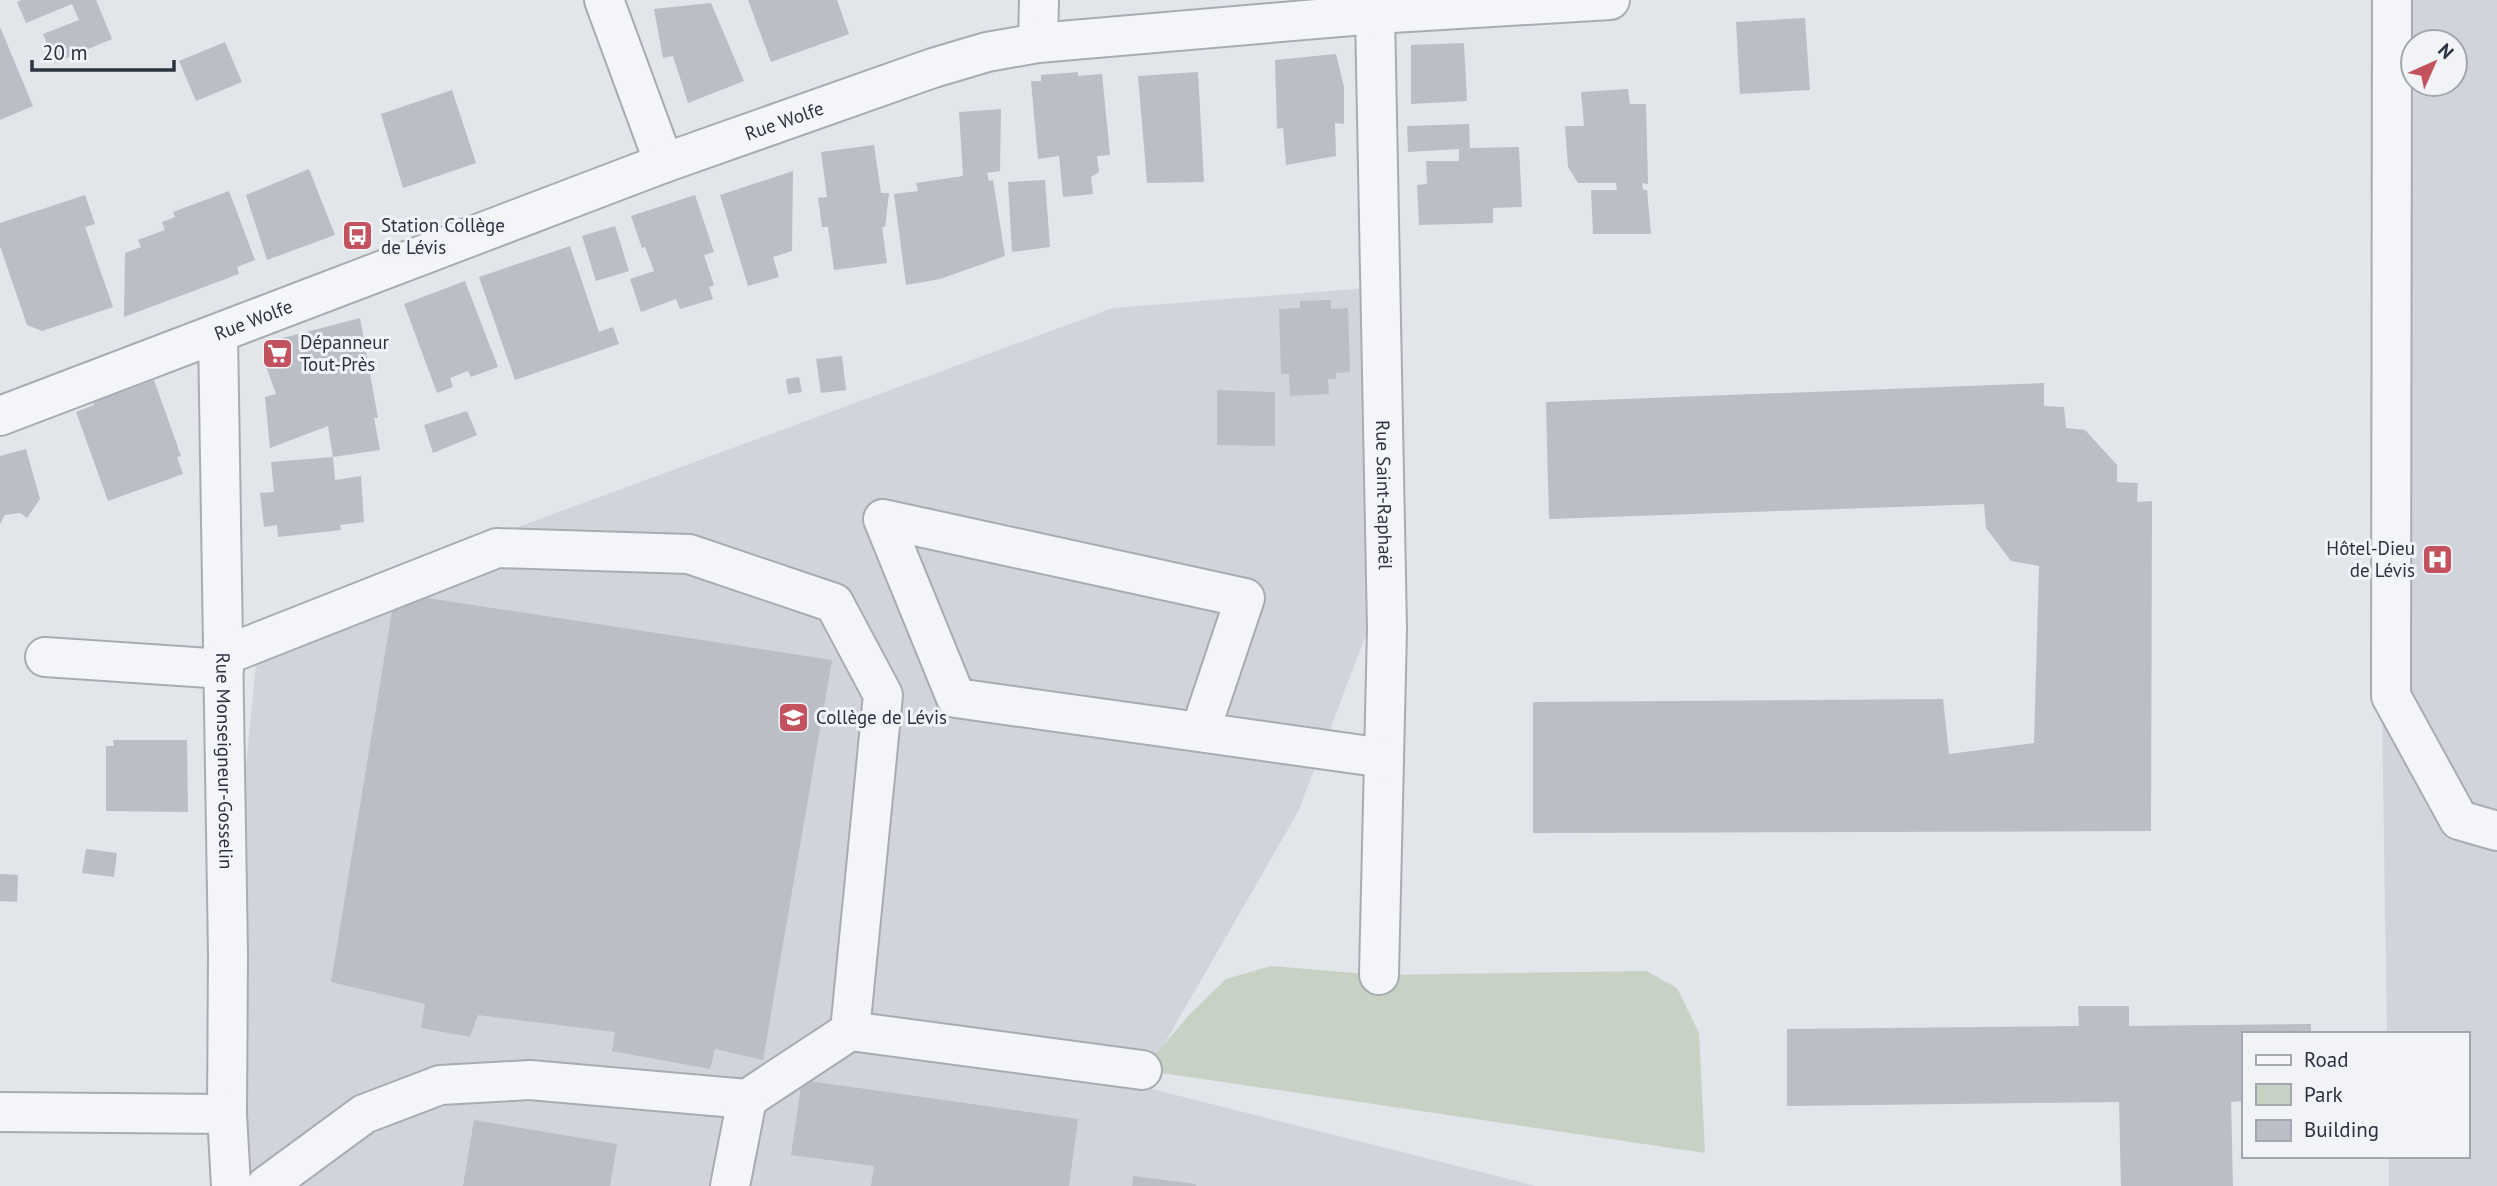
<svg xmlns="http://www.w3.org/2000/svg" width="2497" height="1186" font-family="'PT Sans',sans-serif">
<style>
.built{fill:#d0d4db;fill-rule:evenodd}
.green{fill:#c7d2c4}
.building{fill:#babec6}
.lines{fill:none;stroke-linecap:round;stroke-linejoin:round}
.minor-casing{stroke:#a7acb3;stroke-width:42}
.minor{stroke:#f4f5f8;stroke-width:38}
.labels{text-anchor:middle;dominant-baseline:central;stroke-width:6;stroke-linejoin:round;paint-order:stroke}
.street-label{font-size:19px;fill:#2b3240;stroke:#f1f3f7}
.poi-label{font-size:19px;fill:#2b3240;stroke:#f1f3f7;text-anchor:start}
</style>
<rect width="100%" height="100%" fill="#e2e5e9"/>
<g class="built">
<path d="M 2371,0 L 2497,0 L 2497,1186 L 2389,1186 L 2389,1156 L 2467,1156 L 2467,1034 L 2387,1034 ZM 2413,42 L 2455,42 L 2455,84 L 2413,84 Z"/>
<polygon points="1368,288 1371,622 1298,812 1140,1086 1536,1186 231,1186 228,955 260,622 1113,308"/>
</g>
<polygon class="green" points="1271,966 1379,975 1646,971 1677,988 1699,1033 1705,1153 1142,1070 1190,1014 1226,979"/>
<g class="building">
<polygon points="22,0 96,0 112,39 55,63 43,34 79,20 72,4 26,23 17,2"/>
<polygon points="748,0 837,0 849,34 771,62"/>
<polygon points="711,3 744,81 688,103 673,56 663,58 654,9"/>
<polygon points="1805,18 1810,90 1740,94 1736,22"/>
<polygon points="0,27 33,106 0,120"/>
<polygon points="225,42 242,82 196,101 179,61"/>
<polygon points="1464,43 1467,101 1411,104 1411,45"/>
<polygon points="1336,54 1344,87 1344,124 1335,123 1336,156 1286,165 1283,128 1277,129 1275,60"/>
<polygon points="1078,72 1078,76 1102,74 1110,155 1097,156 1099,172 1091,177 1093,194 1063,197 1059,156 1038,159 1031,81 1041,81 1041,75"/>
<polygon points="1198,72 1204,182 1147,183 1138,76"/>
<polygon points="1628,89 1630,104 1646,104 1648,184 1642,183 1643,190 1647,190 1651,234 1593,234 1591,190 1617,190 1616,183 1578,183 1568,167 1565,126 1584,126 1581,92"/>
<polygon points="452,90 476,163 403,188 381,114"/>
<polygon points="1001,109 1000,171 987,173 989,181 993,180 1005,256 940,279 906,285 894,194 918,191 916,183 963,176 959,112"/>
<polygon points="1469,124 1470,148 1519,147 1522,207 1493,208 1493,223 1419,225 1417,185 1427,184 1426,161 1459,161 1459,149 1408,152 1407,126"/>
<polygon points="874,145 881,193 889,193 885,227 882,227 887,263 834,270 828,227 822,227 818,198 827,197 821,152"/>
<polygon points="309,169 335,235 267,260 246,195"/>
<polygon points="793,171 792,251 773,257 779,277 748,286 720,195"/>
<polygon points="1045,180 1050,247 1012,252 1008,182"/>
<polygon points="229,191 255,260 237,267 239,274 124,317 125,253 141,247 138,240 165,230 162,222 175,217 173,212"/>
<polygon points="85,195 95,224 85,227 113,307 42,331 27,325 0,246 0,223"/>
<polygon points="695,195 714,252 704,255 714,285 709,287 713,299 680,309 676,299 641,312 630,279 654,271 645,247 642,248 631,216"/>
<polygon points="615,226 629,271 596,281 582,236"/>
<polygon points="570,246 599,332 613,327 619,344 515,380 479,277"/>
<polygon points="465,281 498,367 471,377 468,371 450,378 453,387 437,393 404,304"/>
<polygon points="1331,300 1331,309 1348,308 1350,372 1336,373 1336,379 1328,379 1329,394 1290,396 1289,374 1281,374 1279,309 1300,308 1300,301"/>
<polygon points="360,318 378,418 374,418 380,450 333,457 335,480 361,476 364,522 340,525 341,530 278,537 277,525 264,527 260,493 274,492 271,462 333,457 328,426 270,448 265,397 276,394 264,361 275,340"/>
<polygon points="842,356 846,390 821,393 816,359"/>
<polygon points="799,377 802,392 788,394 786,379"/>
<polygon points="154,380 181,456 177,457 183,474 108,501 76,412 94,405 93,402"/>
<polygon points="2044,383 2044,406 2064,407 2066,428 2085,430 2117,465 2117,482 2138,483 2137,502 2152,501 2151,831 1533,833 1533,702 1943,699 1949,754 2034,743 2039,566 2011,561 1986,528 1984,504 1549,519 1546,402"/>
<polygon points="1217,390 1275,392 1275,446 1217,445"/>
<polygon points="467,411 477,435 433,453 424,425"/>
<polygon points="26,449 40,499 27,518 20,513 5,515 0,524 0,456"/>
<polygon points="395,593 832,660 763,1060 715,1049 710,1069 612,1051 615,1032 478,1015 470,1037 421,1028 425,1004 331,982"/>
<polygon points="113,740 187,740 188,812 106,811 106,746 114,746"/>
<polygon points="86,849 117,853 114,877 82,873"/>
<polygon points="0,874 18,875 17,902 0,901"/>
<polygon points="2078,1006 2129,1006 2129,1026 2311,1024 2311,1034 2243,1034 2243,1101 2231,1102 2233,1186 2121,1186 2119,1102 1787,1106 1787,1029 2079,1026"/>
<polygon points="802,1080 1078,1119 1069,1186 871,1186 874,1166 791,1155"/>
<polygon points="474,1120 617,1144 610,1186 463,1186"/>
<polygon points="1133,1176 1196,1184 1196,1186 1132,1186"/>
</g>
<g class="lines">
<defs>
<g id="minor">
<polyline points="604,0 664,163"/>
<polyline points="2392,0 2391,696 2459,820 2497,831"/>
<path id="s1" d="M 1375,14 L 1387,629 L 1379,975"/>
<polyline points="1038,43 1039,0"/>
<path id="s2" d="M 218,334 L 228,955 L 227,1114 L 231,1186"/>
<path id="s3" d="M 0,416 L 664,163 L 933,68 L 987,52 L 1038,43 L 1375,14 L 1610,0"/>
<polyline points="223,656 497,548 689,554 834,603 883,695 850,1031"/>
<polyline points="45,657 224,669"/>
<polyline points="1200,732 1245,598 883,519 956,698 1384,758"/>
<polyline points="0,1112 227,1114"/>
<polyline points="266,1186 364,1114 440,1085 530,1080 747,1099 850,1031 1142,1070"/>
<polyline points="730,1186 747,1099"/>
</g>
</defs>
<use href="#minor" class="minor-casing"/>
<use href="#minor" class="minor"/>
</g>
<defs>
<symbol id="bus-square" viewBox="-11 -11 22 22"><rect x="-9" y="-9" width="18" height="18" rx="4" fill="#c3525f" stroke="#f1f3f7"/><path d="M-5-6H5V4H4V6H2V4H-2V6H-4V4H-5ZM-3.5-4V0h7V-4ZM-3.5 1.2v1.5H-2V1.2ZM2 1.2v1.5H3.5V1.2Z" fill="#fff"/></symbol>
<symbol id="supermarket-square" viewBox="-11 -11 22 22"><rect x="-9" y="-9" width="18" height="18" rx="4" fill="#c3525f" stroke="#f1f3f7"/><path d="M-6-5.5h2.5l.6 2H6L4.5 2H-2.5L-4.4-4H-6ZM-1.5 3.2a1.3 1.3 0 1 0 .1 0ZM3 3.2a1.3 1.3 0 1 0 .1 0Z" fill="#fff"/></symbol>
<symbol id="hospital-square" viewBox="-11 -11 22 22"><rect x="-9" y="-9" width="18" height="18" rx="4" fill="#c3525f" stroke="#f1f3f7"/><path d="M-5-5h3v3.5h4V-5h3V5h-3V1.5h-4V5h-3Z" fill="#fff"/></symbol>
<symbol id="school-square" viewBox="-11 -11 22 22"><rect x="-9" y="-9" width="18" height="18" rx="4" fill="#c3525f" stroke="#f1f3f7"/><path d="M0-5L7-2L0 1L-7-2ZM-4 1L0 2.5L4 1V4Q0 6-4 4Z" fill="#fff"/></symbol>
</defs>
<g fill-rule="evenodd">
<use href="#bus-square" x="340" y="218" width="35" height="35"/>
<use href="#supermarket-square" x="260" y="336" width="35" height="35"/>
<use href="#hospital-square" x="2420" y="542" width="35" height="35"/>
<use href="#school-square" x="776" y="700" width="35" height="35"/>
</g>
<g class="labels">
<g class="street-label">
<text stroke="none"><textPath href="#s3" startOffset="838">Rue Wolfe</textPath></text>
<text stroke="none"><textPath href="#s3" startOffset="271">Rue Wolfe</textPath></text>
<text stroke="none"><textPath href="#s1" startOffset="481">Rue Saint-Raphaël</textPath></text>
<text stroke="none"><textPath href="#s2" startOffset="427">Rue Monseigneur-Gosselin</textPath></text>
</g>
<g class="poi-label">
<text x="381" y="225">Station Collège<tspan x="381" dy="22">de Lévis</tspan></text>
<text x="300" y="342">Dépanneur<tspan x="300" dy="22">Tout-Près</tspan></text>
<text x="2415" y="548" text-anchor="end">Hôtel-Dieu<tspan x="2415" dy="22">de Lévis</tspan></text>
<text x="816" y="717">Collège de Lévis</text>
</g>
</g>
<rect x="2242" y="1032" width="228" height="126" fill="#f1f3f7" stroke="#a2a6ae" stroke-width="2"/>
<rect x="2256" y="1055" width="35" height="10" fill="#f4f5f8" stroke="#a2a6ae" stroke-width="2"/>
<text x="2304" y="1067" font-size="21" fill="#2b3240">Road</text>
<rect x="2256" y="1084" width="35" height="21" fill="#c7d2c4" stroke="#a2a6ae" stroke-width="2"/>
<text x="2304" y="1102" font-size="21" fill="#2b3240">Park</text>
<rect x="2256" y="1120" width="35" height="21" fill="#babec6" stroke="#a2a6ae" stroke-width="2"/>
<text x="2304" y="1137" font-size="21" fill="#2b3240">Building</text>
<g transform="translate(2434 63) rotate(45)"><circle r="33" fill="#f1f3f7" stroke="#a2a6ae" stroke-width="2"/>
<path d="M0-5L12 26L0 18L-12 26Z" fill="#c3525f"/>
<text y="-10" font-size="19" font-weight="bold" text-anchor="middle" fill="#2b3240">N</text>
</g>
<path d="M32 60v10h142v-10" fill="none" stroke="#2b3240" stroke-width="3.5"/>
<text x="42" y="60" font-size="21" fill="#2b3240" stroke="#f1f3f7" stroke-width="5" paint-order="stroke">20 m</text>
</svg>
